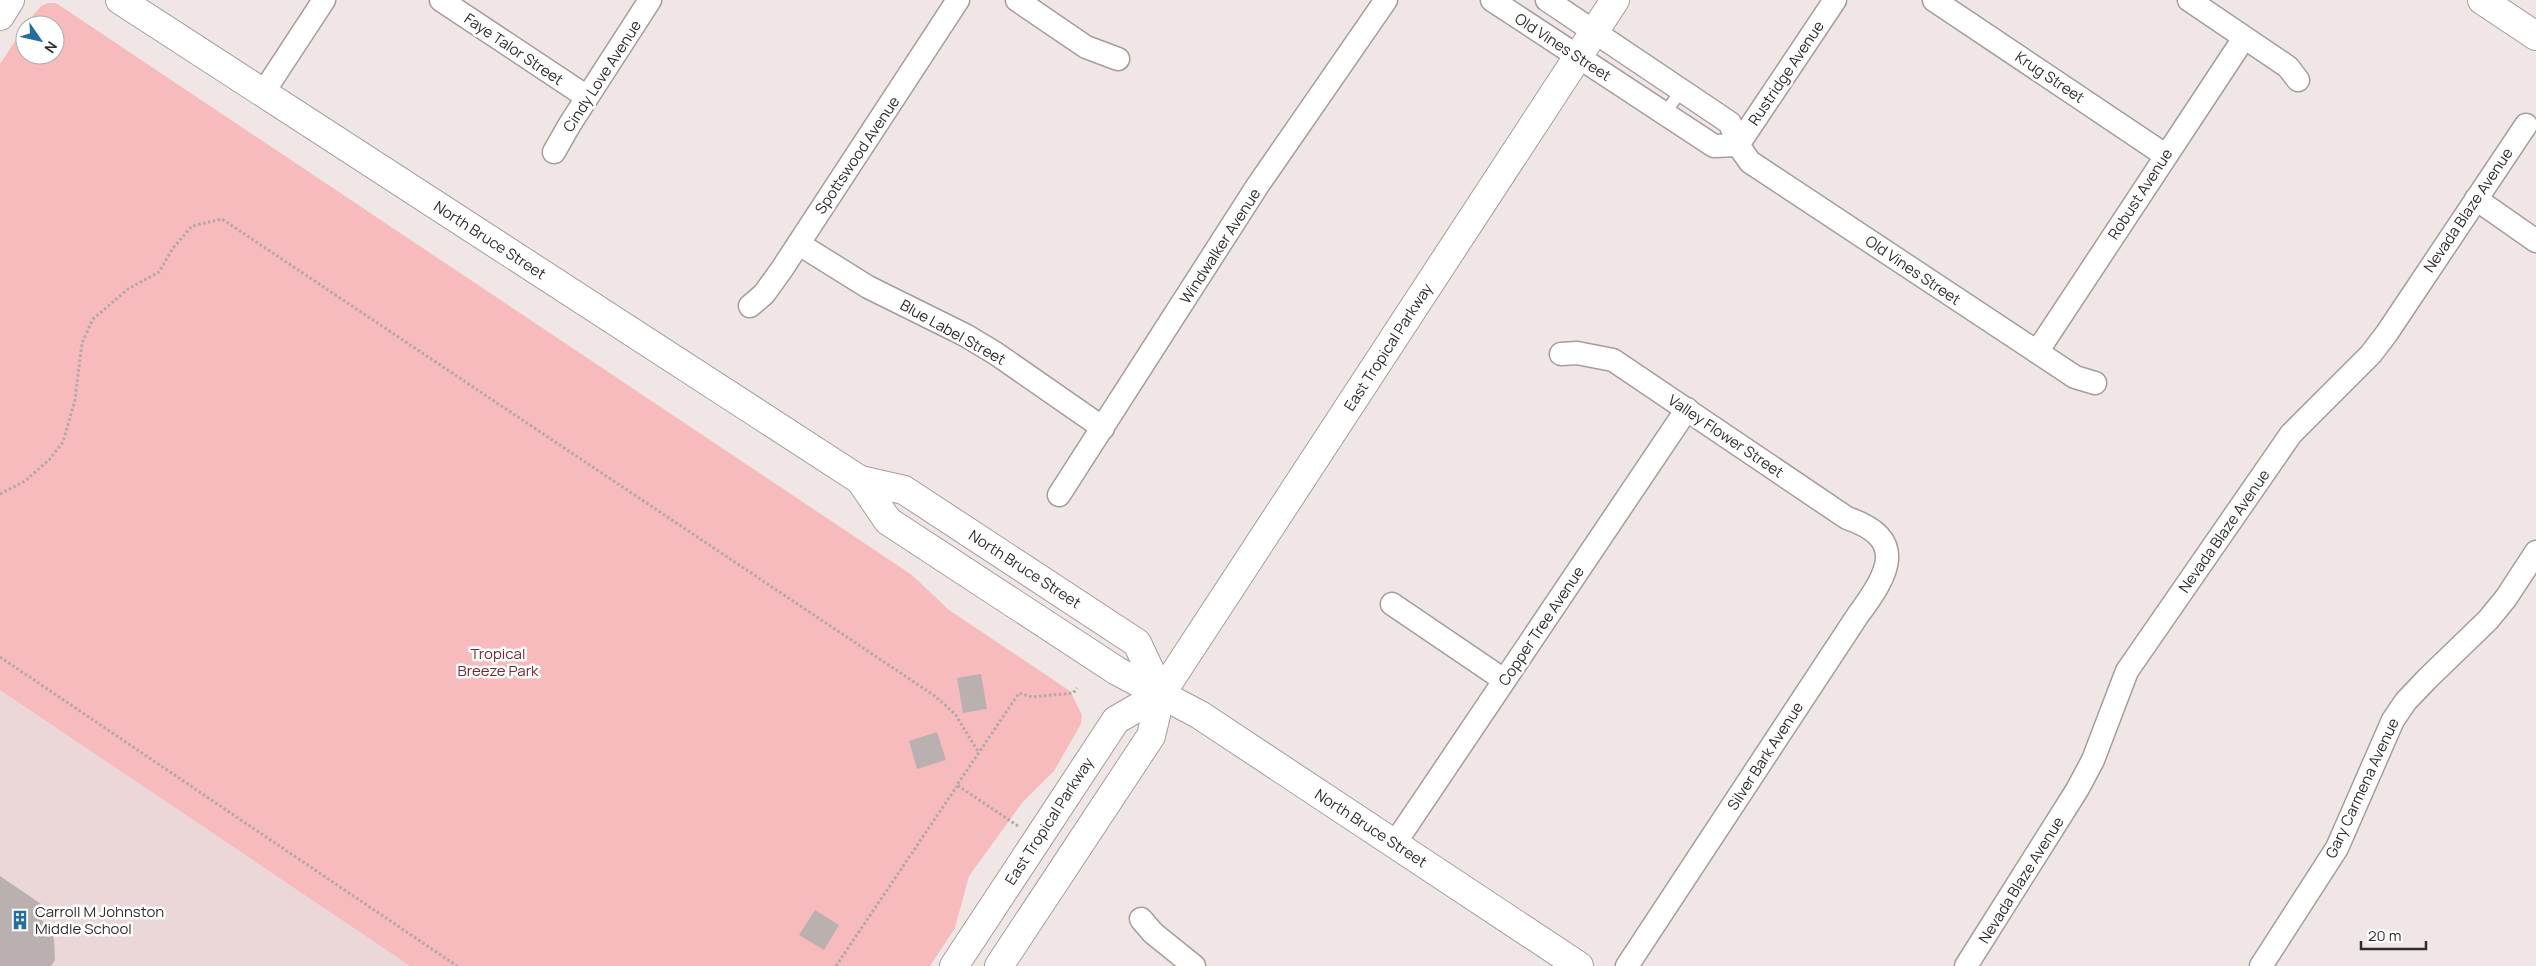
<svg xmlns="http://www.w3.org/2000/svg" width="2536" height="966" font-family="Manrope,sans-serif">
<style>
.built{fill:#ebd7d7}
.green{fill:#f8bbbd}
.building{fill:#bbb0b0}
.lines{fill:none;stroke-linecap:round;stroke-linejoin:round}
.lane-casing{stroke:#a69c9c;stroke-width:14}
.street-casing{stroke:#a69c9c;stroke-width:25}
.secondary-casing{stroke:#a69c9c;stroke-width:30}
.path{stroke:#b1a8a8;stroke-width:3;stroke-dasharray:2.5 2.5;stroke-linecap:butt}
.lane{stroke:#fff;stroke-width:11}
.street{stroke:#fff;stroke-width:22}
.secondary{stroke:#fff;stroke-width:28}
.labels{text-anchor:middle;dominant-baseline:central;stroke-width:5;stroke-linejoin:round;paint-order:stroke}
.street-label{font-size:15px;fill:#302c2c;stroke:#fff}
.park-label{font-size:15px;fill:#792630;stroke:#fff}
.poi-label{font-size:15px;fill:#302c2c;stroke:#fff;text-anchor:start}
</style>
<rect width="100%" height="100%" fill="#f1e6e6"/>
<polygon class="built" points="0,690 410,966 0,966"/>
<polygon class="green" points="48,3 56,3 912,575 949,610 1070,691 1082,715 1081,724 1054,771 1022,803 969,876 955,928 930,966 410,966 0,690 0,64 25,26 25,55 55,55 55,25 25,25 41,6"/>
<g class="building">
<polygon points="981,674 987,709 963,713 957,678"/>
<polygon points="937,732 946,760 917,769 909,741"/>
<polygon points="0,876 44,906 37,916 49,927 54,939 55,960 51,966 0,966"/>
<polygon points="815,910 839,925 824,950 799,935"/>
</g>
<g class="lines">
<defs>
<polyline id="lane" points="1664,115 1682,89"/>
<g id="street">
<polyline points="441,0 587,97"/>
<polyline points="1017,0 1086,47 1118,59"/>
<polyline points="1492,0 1714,146 1738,145"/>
<polyline points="1547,0 1730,123 1738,145 1750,162 2075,377 2095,383"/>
<polyline points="1934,0 2165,155"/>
<polyline points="2189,0 2288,67 2298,80"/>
<polyline points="263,93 324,0"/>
<polyline points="1738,145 1835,0"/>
<polyline points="554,152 570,124 650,0"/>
<polyline points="2476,199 2536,241"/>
<polyline points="799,244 868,287 965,335 995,353 1103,428"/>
<polyline points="750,306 764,294 782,269 958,0"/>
<polyline points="2037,352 2244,38"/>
<path d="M 1561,354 L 1577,353 L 1613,360 L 1847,518 C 1909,539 1888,575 1858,615 L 1627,966"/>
<polyline points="1059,495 1258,185 1386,0"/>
<polyline points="1392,604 1504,680"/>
<polyline points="1395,843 1687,409"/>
<polyline points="1141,919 1153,933 1194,966"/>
<polyline points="1966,966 2077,790 2093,760 2127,671 2291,434 2371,354 2387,333 2526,125"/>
<polyline points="2261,966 2337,848 2393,720 2406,701 2427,679 2488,620 2506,598 2536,552"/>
</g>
<g id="secondary">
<polyline points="120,0 860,480 904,490 1137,643 1161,694"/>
<polyline points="2482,0 2536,36"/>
<polyline points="0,16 10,0"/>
<polyline points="860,480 888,521 1117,671 1200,715 1579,966"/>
<polyline points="954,966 1116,720 1161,694"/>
<polyline points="999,966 1151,736 1161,694 1615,0"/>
</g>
</defs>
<use href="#lane" class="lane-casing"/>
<use href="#street" class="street-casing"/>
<use href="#secondary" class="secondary-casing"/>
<g class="path">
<polyline points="0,494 25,481 49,460 63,442 75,400 82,343 93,319 128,289 159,272 173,248 192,226 222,219 935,696 955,714 979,753"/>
<polyline points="0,657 457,966"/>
<polyline points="1018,826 957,785 1019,693 1032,697 1073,693 1077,688"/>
<polyline points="836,966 957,786"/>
</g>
<use href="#lane" class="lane"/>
<use href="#street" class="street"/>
<use href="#secondary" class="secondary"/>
</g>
<defs>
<symbol id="building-bare" viewBox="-9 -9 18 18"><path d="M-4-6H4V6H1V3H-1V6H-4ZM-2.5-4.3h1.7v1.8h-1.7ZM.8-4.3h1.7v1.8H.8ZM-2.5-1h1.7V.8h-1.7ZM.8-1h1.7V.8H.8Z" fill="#226ea1" stroke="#fff" stroke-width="2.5" paint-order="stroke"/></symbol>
</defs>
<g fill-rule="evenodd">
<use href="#building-bare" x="6" y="906" width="28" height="28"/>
</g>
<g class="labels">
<g class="street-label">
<text transform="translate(1563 47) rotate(33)">Old Vines Street</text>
<text transform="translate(514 49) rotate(34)">Faye Talor Street</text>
<text transform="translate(1786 73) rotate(-56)">Rustridge Avenue</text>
<text transform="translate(602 76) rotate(-57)">Cindy Love Avenue</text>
<text transform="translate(2050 77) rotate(34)">Krug Street</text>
<text transform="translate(857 155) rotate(-56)">Spottswood Avenue</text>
<text transform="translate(2140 194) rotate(-57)">Robust Avenue</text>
<text transform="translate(2468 210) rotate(-56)">Nevada Blaze Avenue</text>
<text transform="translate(490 240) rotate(33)">North Bruce Street</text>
<text transform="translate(1220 246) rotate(-57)">Windwalker Avenue</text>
<text transform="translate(1913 270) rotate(34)">Old Vines Street</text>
<text transform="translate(953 332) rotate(29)">Blue Label Street</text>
<text transform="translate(1388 347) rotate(-57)">East Tropical Parkway</text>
<text transform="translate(1726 436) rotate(34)">Valley Flower Street</text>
<text transform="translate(2224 531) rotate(-55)">Nevada Blaze Avenue</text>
<text transform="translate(1025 569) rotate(33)">North Bruce Street</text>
<text transform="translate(1541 626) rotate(-56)">Copper Tree Avenue</text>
<text transform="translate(1765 756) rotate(-57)">Silver Bark Avenue</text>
<text transform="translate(2362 788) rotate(-65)">Gary Carmena Avenue</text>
<text transform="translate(1049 821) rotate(-57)">East Tropical Parkway</text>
<text transform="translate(1371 828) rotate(33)">North Bruce Street</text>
<text transform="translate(2021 880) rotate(-58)">Nevada Blaze Avenue</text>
</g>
<g class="park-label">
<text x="498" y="653">Tropical<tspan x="498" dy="17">Breeze Park</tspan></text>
</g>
<g class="poi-label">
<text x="35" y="911">Carroll M Johnston<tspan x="35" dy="17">Middle School</tspan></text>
</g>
</g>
<g transform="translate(40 40) rotate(124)"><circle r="24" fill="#ffffff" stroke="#acabab"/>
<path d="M0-4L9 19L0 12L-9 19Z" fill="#226ea1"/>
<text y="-8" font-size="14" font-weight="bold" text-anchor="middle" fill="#302c2c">N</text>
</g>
<path d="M2361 941v8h65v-8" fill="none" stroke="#302c2c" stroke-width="2.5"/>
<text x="2368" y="941" font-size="15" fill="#302c2c" stroke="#ffffff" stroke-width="4" paint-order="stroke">20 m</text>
</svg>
